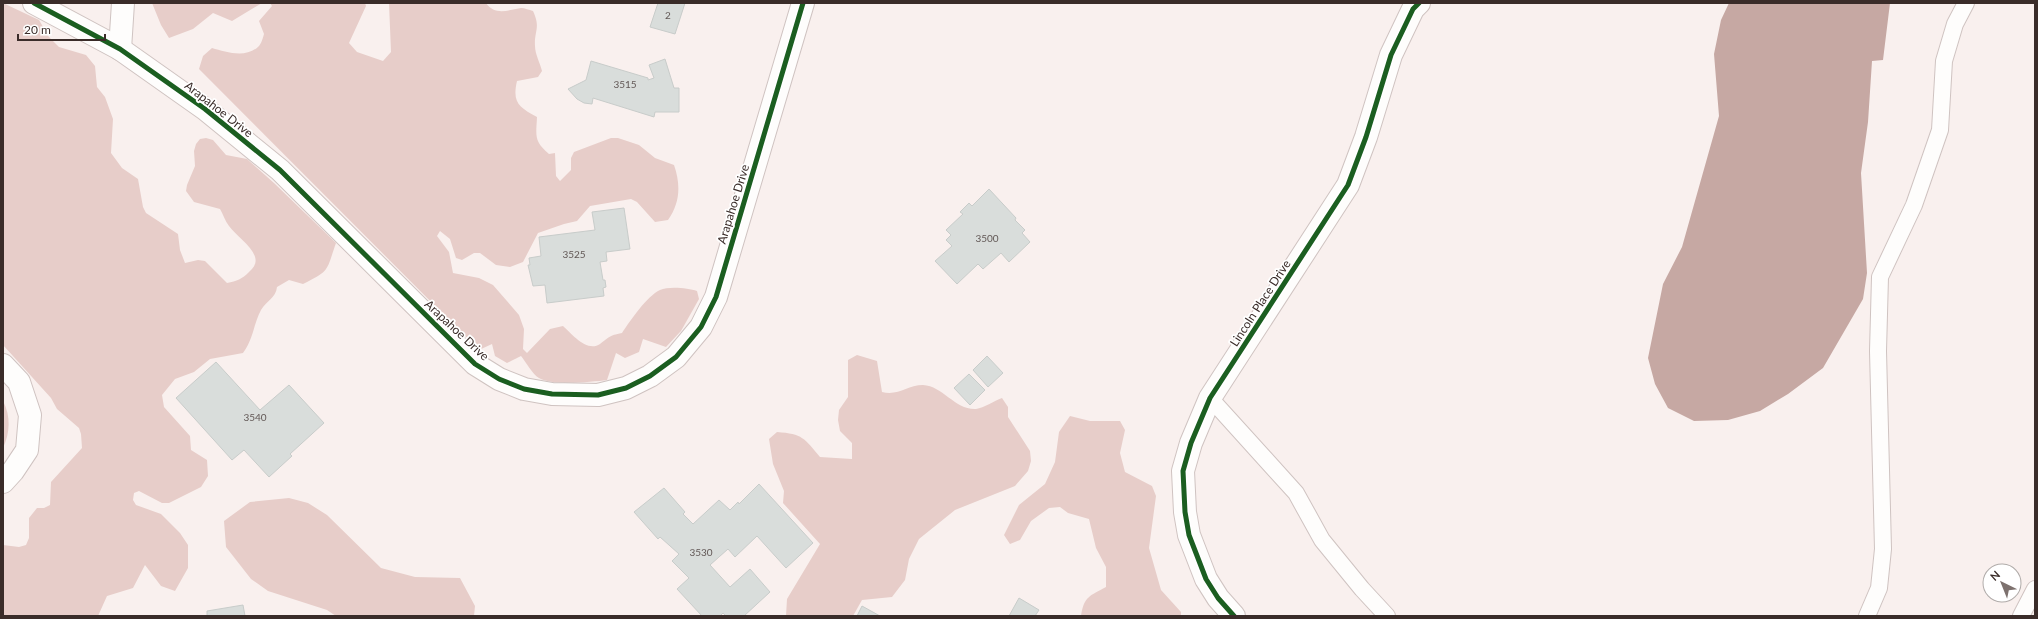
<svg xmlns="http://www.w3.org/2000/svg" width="2038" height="619" font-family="Lato,sans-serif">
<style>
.forest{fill:#e7cdc9}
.water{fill:#c6a8a3}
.building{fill:#d9dddb;stroke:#c8ccca}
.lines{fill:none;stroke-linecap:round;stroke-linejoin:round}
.lane-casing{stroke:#cfc3c1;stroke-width:18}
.street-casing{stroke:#cfc3c1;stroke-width:24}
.lane{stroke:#fefdfc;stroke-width:16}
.street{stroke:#fefdfc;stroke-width:22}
.cycleway-casing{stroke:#fff;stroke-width:8}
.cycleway{stroke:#1b5e20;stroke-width:5}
.labels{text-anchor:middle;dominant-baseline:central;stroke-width:3.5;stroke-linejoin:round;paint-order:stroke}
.number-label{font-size:10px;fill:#625856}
.street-label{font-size:12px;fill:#3a2c29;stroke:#fff}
</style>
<rect width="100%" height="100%" fill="#f9f0ee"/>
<g class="forest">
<path d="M 3,3 L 39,20 L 49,37 L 59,47 L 86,55 L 95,66 L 97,87 L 105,97 L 113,119 L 111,153 L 122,168 L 138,179 L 143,207 L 146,213 L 178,234 L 180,250 L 185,263 L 198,260 L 205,261 L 227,283 C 237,281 242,279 249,272 C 269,256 238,239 229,226 C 225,221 223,214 220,209 L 194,202 L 186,191 L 187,185 L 195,166 L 194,151 L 196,144 L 200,139 L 206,138 L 213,140 L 226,155 L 247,159 L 274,183 L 336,243 C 326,271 331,270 303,284 L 289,280 L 277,287 C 276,298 266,301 261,310 C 253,325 254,338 243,353 L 210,359 L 194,372 L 175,379 L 162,395 L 164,407 L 190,436 L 191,450 L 207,460 L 208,476 L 201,487 L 169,503 L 162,503 L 139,491 L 134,493 L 133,500 L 136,505 L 161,514 L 180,533 L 188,545 L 188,568 L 175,591 L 161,586 L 145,565 L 133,588 L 107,596 L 98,616 L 3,616 L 3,545 L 19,547 L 26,545 L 29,538 L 29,518 L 37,508 L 44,508 L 50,505 L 51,482 L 82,448 L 81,434 L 79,428 L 57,409 L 51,398 L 3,345 Z"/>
<polygon points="152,3 262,3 232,21 213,13 193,29 169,38 161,25"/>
<path d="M 270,3 L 365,3 L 366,6 L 349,43 L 357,52 L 383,61 L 391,52 L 389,3 L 486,3 C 495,16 508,10 521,8 C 525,8 529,10 533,11 C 541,28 534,31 535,46 C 535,54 540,63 542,71 L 538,77 L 517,81 C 512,103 519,107 537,117 C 536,137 534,141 549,154 L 555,153 L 556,176 L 560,181 L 571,170 L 571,158 L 574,152 L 611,138 L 618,138 L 639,145 L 655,158 L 674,165 C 681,185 680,203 668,220 L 655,222 L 637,202 L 631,199 L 590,206 L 577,221 L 564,224 L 538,233 L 523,262 L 510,267 L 496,265 L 480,253 L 474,253 L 462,260 L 456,258 L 450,239 L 440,231 L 437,236 L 449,252 L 453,273 L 479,278 L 493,285 L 519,315 L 524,329 L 523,349 L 527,353 L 550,329 L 563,326 C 571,333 587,353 600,344 C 611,336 608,336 622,333 C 630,321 647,296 660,290 C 669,286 688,288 697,291 L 699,299 L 681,331 L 666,347 L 643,339 L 639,352 L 625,358 L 616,353 L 607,380 C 591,382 552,386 539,378 C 532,374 526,362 521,356 L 507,363 L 495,356 L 492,344 L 479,350 L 199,69 L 203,56 L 212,48 C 226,52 246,59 259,46 C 261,44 263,38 264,34 L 259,21 L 272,6 Z"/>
<path d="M 857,355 L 877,361 L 882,392 C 899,396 907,385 923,385 C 943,386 955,410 976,409 C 984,408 994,401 1002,398 L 1008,407 L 1008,417 L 1030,451 L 1031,461 L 1028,471 L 1015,486 L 955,510 L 919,539 L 909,559 L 905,580 L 892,597 L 862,600 L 853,616 L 786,616 L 787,599 L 820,544 L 783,503 L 784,491 L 773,464 L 769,439 L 777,432 C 803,434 804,438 820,457 L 852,459 L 852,443 L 840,431 L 838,420 L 839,410 L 848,397 L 848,360 Z"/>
<path d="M 3,401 C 11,416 10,433 3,448 Z"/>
<path d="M 1070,416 L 1090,421 L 1120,421 L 1125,430 L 1120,453 L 1125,472 L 1152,486 L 1156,496 L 1149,548 L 1161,590 L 1181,612 L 1181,616 L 1081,616 C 1084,596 1090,596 1106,587 L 1106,567 L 1096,548 L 1089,519 L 1068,513 L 1060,507 L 1049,508 L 1031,521 L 1020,540 L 1010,544 L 1004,535 L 1019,505 L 1045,484 L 1055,462 L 1059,432 Z"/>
<polygon points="289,498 308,503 327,515 381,568 415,577 460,578 475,606 474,616 336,616 327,610 268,591 251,579 226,547 224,521 250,502"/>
</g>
<polygon class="water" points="1729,3 1890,3 1883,60 1872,61 1868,122 1861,173 1867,273 1863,299 1823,368 1788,394 1760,411 1728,420 1694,421 1668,408 1655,384 1648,358 1663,284 1682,247 1719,116 1714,54 1721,20"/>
<g class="building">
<polygon points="658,3 685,3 675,34 650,27"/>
<polygon points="665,59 674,88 679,88 679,112 655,112 654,117 593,98 592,104 584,103 577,99 568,89 586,80 591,61 648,78 648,80 654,78 649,65"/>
<polygon points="989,189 1016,218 1015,220 1025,230 1022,233 1030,242 1009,262 1001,253 983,269 978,264 957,284 935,261 952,246 946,240 951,235 946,230 963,214 960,212 969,203 972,206"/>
<polygon points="624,208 630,249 606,252 607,261 600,262 603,280 605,280 606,287 603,288 604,296 547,303 545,285 533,286 528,265 530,265 529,258 541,256 539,237 595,230 592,212"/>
<polygon points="987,356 1003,373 988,387 973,370"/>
<polygon points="216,362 260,410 289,385 324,423 290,454 292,456 269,477 244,450 232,460 176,398"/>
<polygon points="969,374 985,390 970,405 954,388"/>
<polygon points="759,484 813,543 786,568 757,536 735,557 728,549 710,565 730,587 750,569 770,592 744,616 726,616 723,613 720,616 702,616 677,589 689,578 672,561 679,554 660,537 658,539 634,512 664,488 685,512 683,514 693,524 719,500 730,510 738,502 739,504"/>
<polygon points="1019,598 1039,610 1035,616 1009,616"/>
<polygon points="243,605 245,616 207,616 207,611"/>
<polygon points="862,606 880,616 857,616"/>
</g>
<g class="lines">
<defs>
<g id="lane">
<polyline points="1210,398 1296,493 1322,540 1362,589 1387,616"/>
<polyline points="1867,616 1879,588 1883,549 1878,351 1880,277 1914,205 1940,130 1944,61 1955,24 1966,3"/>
<polyline points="2021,616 2035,589"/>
</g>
<g id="street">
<polyline points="34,3 120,49 205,109 280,170 475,364 499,379 524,389 552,394 598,395 626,388 650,376 676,357 701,327 716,297 803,3"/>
<polyline points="120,49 123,3"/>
<polyline points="3,365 19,382 30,415 27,450 13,471 3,482"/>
<polyline points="1234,616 1218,598 1206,579 1189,535 1185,512 1183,471 1191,443 1210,398 1348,185 1366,137 1391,55 1413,9 1419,3"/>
</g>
</defs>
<use href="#lane" class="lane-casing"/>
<use href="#street" class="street-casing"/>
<use href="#lane" class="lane"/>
<use href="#street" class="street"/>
<defs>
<g id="cycleway">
<polyline points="34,3 120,49 205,109 280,170 475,364 499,379 524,389 552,394 598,395 626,388 650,376 676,357 701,327 716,297 803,3"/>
<polyline points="1234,616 1218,598 1206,579 1189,535 1185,512 1183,471 1191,443 1210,398 1348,185 1366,137 1391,55 1413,9 1419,3"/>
</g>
</defs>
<use href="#cycleway" class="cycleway-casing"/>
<use href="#cycleway" class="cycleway"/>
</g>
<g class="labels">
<g class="number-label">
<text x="668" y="15">2</text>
<text x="625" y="84">3515</text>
<text x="987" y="238">3500</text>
<text x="574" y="254">3525</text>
<text x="255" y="417">3540</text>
<text x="701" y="552">3530</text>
</g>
<g class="street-label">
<text transform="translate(219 109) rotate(38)">Arapahoe Drive</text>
<text transform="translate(733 204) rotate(-73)">Arapahoe Drive</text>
<text transform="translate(1260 303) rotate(-57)">Lincoln Place Drive</text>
<text transform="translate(457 330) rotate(43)">Arapahoe Drive</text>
</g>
</g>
<rect width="2038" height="619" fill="none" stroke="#3a2c29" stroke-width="8"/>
<g transform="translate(2002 583) rotate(317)"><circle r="19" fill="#ffffff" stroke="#b0aba9"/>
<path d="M0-3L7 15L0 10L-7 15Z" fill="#7d716e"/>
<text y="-6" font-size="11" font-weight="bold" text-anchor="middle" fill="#3a2c29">N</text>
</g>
<path d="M18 34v6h87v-6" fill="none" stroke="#3a2c29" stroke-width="2"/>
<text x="24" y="34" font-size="12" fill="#3a2c29" stroke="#ffffff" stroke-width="3" paint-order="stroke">20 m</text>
</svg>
